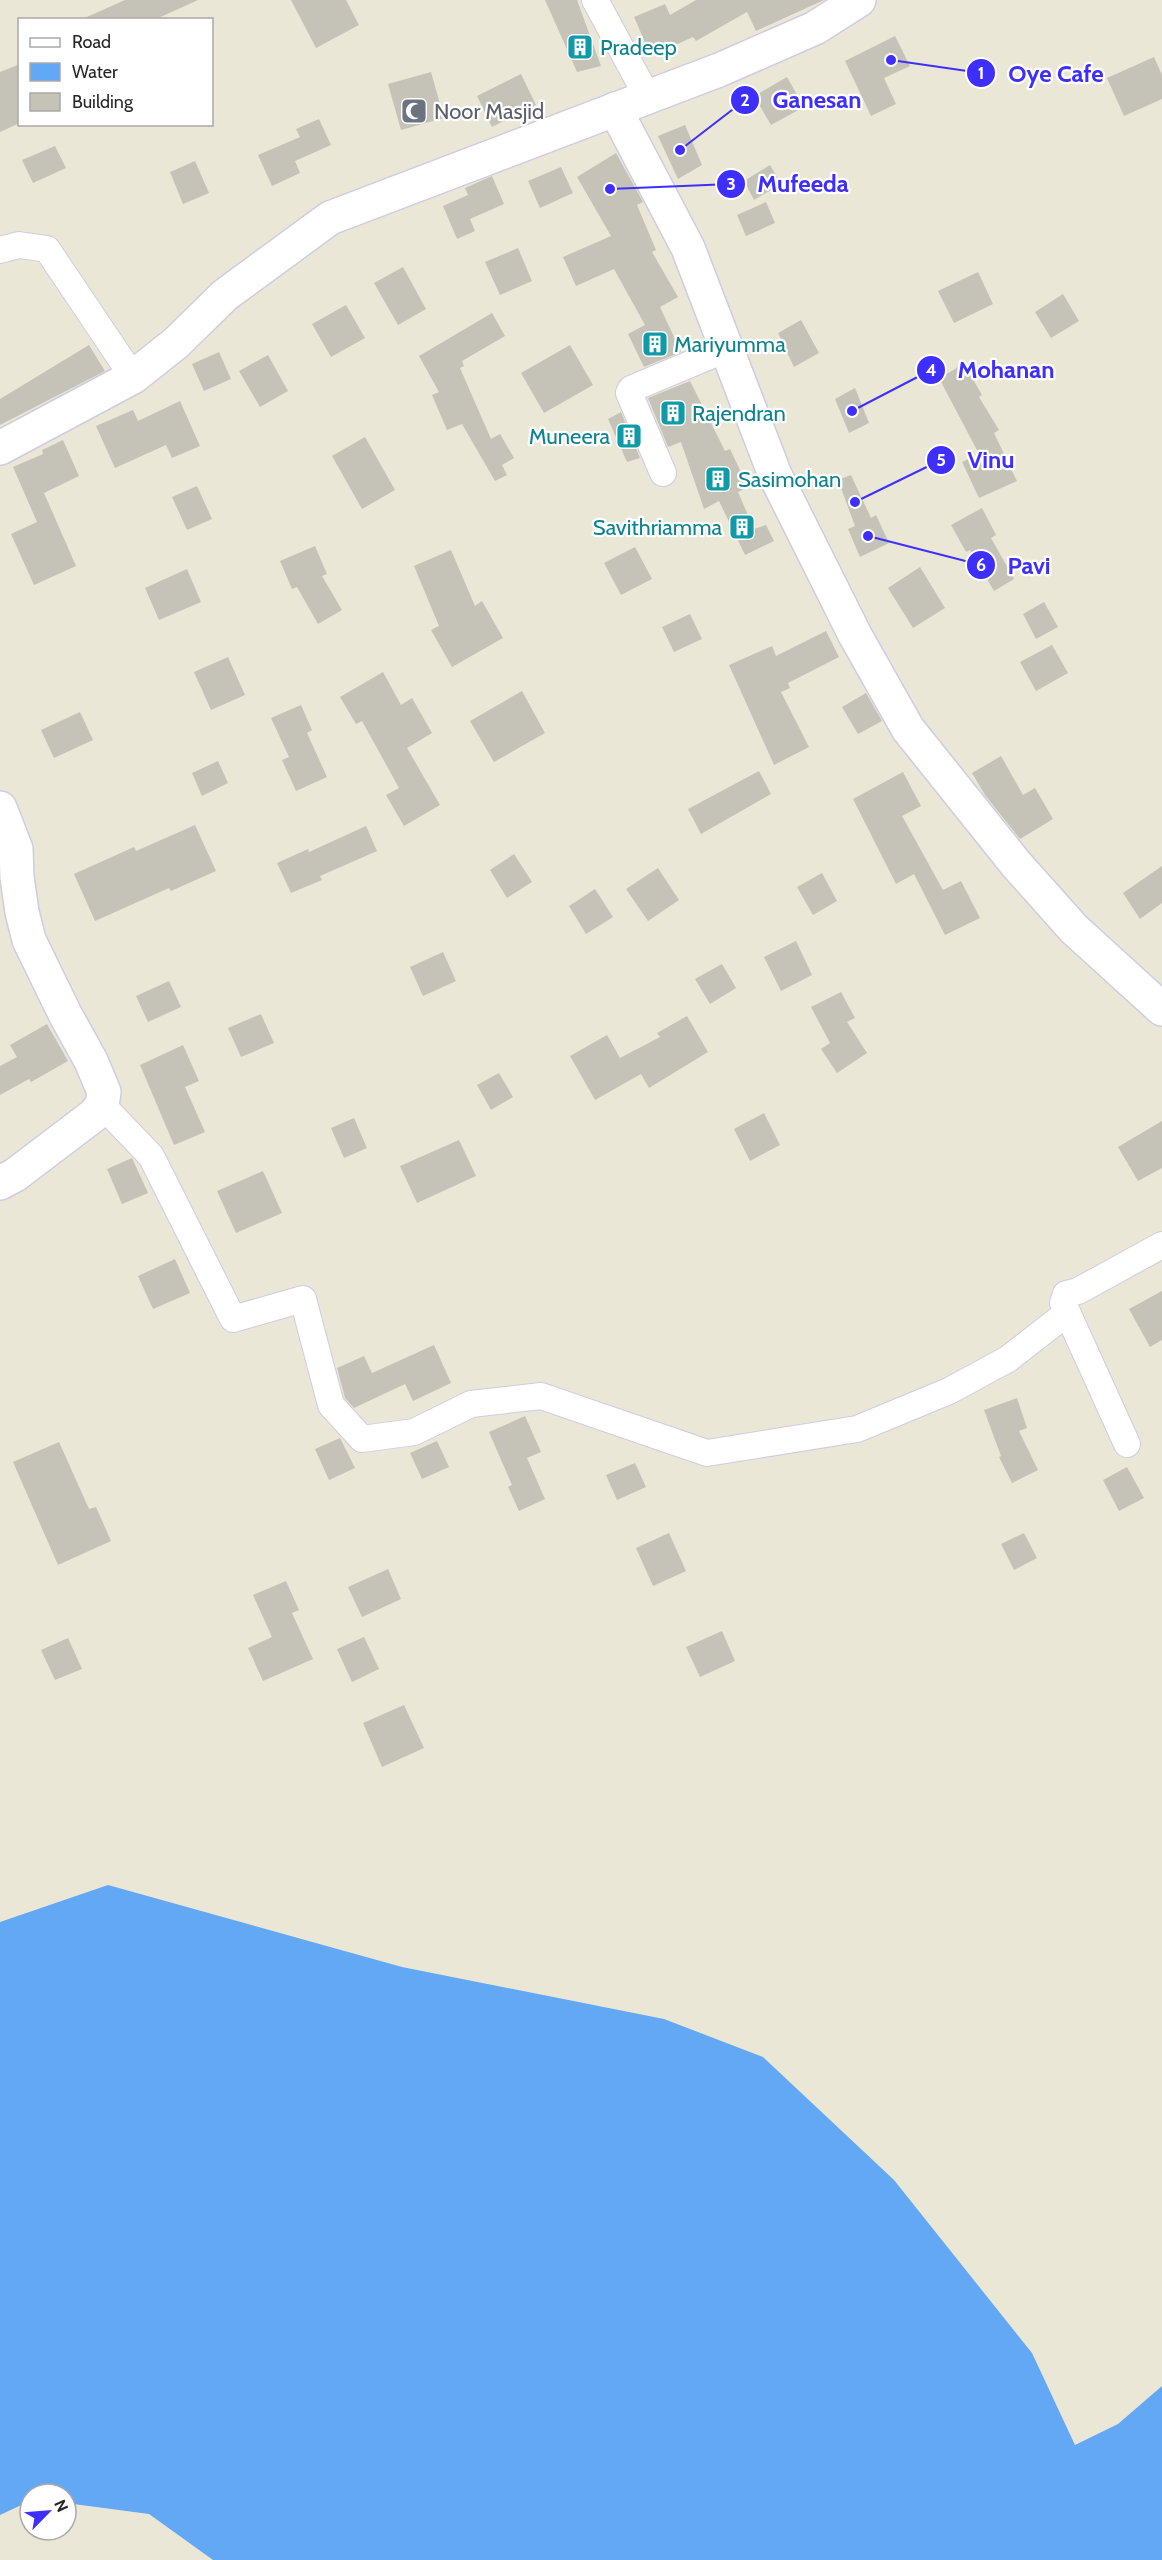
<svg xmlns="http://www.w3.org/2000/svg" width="1162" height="2560" font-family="Cabin,sans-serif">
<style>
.water{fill:#63a8f4}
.building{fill:#c5c3b7}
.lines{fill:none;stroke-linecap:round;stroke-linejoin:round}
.minor-casing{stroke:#cecce1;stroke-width:28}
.secondary-casing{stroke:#cecce1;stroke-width:36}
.minor{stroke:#fff;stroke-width:26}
.secondary{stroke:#fff;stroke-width:33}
.labels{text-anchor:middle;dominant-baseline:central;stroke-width:4.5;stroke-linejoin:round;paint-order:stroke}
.culture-label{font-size:22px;fill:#0d838f;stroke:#fff;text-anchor:start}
.worship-label{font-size:22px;fill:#5b616d;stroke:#fff;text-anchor:start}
.leader{fill:none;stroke:#3e2fff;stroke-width:2}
.callout-dot{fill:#3e2fff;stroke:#fff;stroke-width:2}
.mark-label{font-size:18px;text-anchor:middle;font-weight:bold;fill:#fff}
.callout-label{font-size:24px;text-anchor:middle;font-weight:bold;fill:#3e2fff;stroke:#fff;stroke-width:4.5;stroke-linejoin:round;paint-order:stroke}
</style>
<rect width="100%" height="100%" fill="#ebe7d7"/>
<polygon class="water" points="108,1885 402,1967 664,2019 763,2057 894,2180 1032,2353 1075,2445 1118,2424 1162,2386 1162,2560 213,2560 149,2514 66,2503 66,2494 30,2494 30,2501 0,2515 0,1922"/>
<g class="building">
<polygon points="125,0 198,0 154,20 80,20"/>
<polygon points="291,0 346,0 359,25 316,48"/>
<polygon points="545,0 577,0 601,66 577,72"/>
<polygon points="696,0 824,0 756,31 747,12 696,41 693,37 651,56 634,17 665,4 670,15"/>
<polygon points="895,36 910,66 884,78 896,104 871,116 845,61"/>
<polygon points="1154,57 1162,75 1162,99 1124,116 1107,78"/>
<polygon points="20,64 20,123 0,132 0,72"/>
<polygon points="431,72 444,118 401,130 388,84"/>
<polygon points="521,74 536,105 492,127 477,96"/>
<polygon points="787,77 804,107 771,125 754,96"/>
<polygon points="319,119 331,145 295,161 300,173 272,186 258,155 300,137 296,129"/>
<polygon points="685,125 702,165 678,179 658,136"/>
<polygon points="55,146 66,168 33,183 22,160"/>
<polygon points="616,153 643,202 637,205 656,250 652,252 678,297 660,307 681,352 644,367 628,334 645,325 614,269 576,286 563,257 611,236 577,177"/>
<polygon points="195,161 209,193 183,204 170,172"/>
<polygon points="770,165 781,184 754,200 744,181"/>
<polygon points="561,167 573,193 540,208 528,181"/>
<polygon points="492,176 504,204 470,219 475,231 457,239 443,206 468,195 465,188"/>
<polygon points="766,202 775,223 746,236 737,215"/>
<polygon points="518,248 532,281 500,295 485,262"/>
<polygon points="403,267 426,309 398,325 374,283"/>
<polygon points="978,272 993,304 954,323 938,291"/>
<polygon points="1063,294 1079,321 1051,338 1035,312"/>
<polygon points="346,305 365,338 331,357 312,324"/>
<polygon points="492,313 505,336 462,361 464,366 460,368 491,439 500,434 514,458 502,465 507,475 495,481 462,424 447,430 432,395 439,392 419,356"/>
<polygon points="801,320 819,353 794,367 778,333"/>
<polygon points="89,345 105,371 0,425 0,399"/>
<polygon points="570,345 593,385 544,413 521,373"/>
<polygon points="219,352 231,379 204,391 192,364"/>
<polygon points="268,355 288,391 260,407 239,371"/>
<polygon points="964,364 982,395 979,397 999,430 994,433 1017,481 979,498 962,462 979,454 939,378"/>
<polygon points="690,381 725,451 730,449 748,487 738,492 754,529 766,525 774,541 745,555 719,501 704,509 681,442 668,447 648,398"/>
<polygon points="855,388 869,423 849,433 835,399"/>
<polygon points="180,401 200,446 172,458 166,445 115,468 96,426 133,410 138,421"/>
<polygon points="621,412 640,458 627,462 608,419"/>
<polygon points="365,437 395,490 362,509 332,456"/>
<polygon points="63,440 79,476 44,493 76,566 34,585 11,534 37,522 13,467 43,454 42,450"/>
<polygon points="851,475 871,518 876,515 889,543 860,557 848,529 855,526 838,480"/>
<polygon points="197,486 212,519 187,530 172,497"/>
<polygon points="982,508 996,535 991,538 1014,579 994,591 970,550 966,552 951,525"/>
<polygon points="315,546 327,574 322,576 342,610 318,624 297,587 292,589 280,561"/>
<polygon points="635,547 652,579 621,595 604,563"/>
<polygon points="451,550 475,606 482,601 503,638 452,667 431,630 439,626 414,566"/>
<polygon points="920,567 945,608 913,628 888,588"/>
<polygon points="187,569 201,602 159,620 145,588"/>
<polygon points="1044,602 1058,627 1036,639 1023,614"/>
<polygon points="690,614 702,639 674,652 662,627"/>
<polygon points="826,631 839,657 788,683 790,688 781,692 809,747 774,765 729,665 772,646 776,656"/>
<polygon points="1052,645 1068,673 1036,691 1020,662"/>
<polygon points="228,657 245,695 211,710 194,672"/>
<polygon points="383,672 401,705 412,698 432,733 407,748 440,805 404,826 386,795 399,788 362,721 356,724 340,697"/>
<polygon points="522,691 545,733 494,762 470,721"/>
<polygon points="866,693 882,721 858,734 842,707"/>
<polygon points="301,705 312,730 307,733 327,777 296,791 282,760 289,757 271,718"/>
<polygon points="80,712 93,740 54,758 41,730"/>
<polygon points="1001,756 1023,795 1035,788 1053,819 1020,839 985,795 972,773"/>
<polygon points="218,761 228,783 202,796 192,773"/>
<polygon points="759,771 771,794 701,834 688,809"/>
<polygon points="903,772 921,806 902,816 943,890 961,881 980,918 945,935 914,874 896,884 853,799"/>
<polygon points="195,825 216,871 171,891 169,888 95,921 74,874 134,847 136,851"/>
<polygon points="366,826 377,851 320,876 322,880 291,893 277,863 308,849 309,852"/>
<polygon points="514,854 532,882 507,898 490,870"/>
<polygon points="1162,866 1162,903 1140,919 1123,893"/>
<polygon points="658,868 679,900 648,921 626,889"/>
<polygon points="822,873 837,901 813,915 797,887"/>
<polygon points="595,889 613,917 586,934 569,906"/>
<polygon points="796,941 812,975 781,991 764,957"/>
<polygon points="443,952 456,981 423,996 410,967"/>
<polygon points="722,964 736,988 710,1004 695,979"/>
<polygon points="169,981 181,1007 148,1022 136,996"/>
<polygon points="841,992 855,1018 847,1022 867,1053 837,1073 821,1049 830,1043 811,1007"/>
<polygon points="261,1014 274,1043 241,1057 228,1028"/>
<polygon points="687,1016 708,1052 649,1088 641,1074 595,1100 570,1056 607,1035 620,1058 660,1037 657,1033"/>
<polygon points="47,1024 68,1061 31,1082 29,1079 0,1095 0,1066 17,1057 10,1045"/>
<polygon points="183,1045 199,1081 185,1087 205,1132 174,1145 140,1065"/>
<polygon points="499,1073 513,1097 491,1110 477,1085"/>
<polygon points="764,1113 780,1145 750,1161 734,1129"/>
<polygon points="354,1118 367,1148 344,1158 331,1128"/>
<polygon points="1162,1121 1162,1168 1138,1181 1118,1147"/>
<polygon points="459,1140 476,1176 417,1203 400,1166"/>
<polygon points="132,1158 148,1193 122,1204 107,1169"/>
<polygon points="263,1171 282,1213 236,1233 217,1191"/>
<polygon points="175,1259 190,1293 153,1309 138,1276"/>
<polygon points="1162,1291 1162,1340 1150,1347 1129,1309"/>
<polygon points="434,1345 451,1383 413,1401 405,1384 354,1408 345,1398 337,1368 364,1356 372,1373"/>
<polygon points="1017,1398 1027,1428 1019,1431 1038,1470 1012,1483 999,1457 1001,1456 984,1410"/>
<polygon points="525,1416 541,1452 527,1458 545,1499 519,1511 508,1487 512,1485 489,1432"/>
<polygon points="340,1438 355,1468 329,1480 315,1449"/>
<polygon points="437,1441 449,1467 422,1479 410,1453"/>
<polygon points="59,1442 89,1509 96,1507 111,1541 58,1565 13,1462"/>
<polygon points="635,1463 646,1487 617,1500 606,1475"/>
<polygon points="1127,1467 1144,1498 1119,1511 1103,1480"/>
<polygon points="669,1533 686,1571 653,1586 636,1548"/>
<polygon points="1024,1533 1037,1558 1014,1570 1001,1544"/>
<polygon points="388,1569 401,1599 362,1617 348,1587"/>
<polygon points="286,1581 299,1610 292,1613 313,1659 263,1681 248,1648 272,1637 253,1595"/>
<polygon points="722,1631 735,1661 700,1677 686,1647"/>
<polygon points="364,1637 379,1669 352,1682 337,1649"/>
<polygon points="68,1638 82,1669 55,1680 41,1650"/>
<polygon points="404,1705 424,1748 382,1767 363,1723"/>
</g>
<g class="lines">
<defs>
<g id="minor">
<polyline points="595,0 647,96"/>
<polyline points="0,250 19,245 47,249 133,377"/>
<polyline points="663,473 629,393 631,389 726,349"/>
<polyline points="102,1105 151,1156 233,1319 303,1299 331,1405 362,1439 414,1432 471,1404 541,1396 707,1453 857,1429 949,1391 1008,1359 1067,1313"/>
<polyline points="1127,1444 1063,1303 1066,1294 1078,1291 1162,1245"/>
</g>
<g id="secondary">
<polyline points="615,109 688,248 775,475 855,635 908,729 1016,864 1074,929 1162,1009"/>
<polyline points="0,448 133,377 176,343 225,295 330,218 719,70 815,28 859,0"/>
<polyline points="0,808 16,849 17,877 22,912 29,940 65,1014 91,1061 104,1092 102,1105 94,1115 15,1175 0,1183"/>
</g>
</defs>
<use href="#minor" class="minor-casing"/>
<use href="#secondary" class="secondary-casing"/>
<use href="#minor" class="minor"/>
<use href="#secondary" class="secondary"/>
</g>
<defs>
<symbol id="building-square" viewBox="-11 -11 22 22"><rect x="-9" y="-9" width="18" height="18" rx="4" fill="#0f9aa8" stroke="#fff"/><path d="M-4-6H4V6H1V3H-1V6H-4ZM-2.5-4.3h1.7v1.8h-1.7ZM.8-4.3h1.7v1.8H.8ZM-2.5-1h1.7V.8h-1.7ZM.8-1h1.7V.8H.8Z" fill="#fff"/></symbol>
<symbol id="mosque-square" viewBox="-11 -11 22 22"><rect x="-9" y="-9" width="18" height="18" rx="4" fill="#6b7280" stroke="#fff"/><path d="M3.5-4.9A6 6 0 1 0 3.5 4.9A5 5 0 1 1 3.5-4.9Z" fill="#fff"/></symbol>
</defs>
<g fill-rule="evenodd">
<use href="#building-square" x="565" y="32" width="30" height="30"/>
<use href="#mosque-square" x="399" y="96" width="30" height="30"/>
<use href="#building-square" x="640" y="329" width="30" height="30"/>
<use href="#building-square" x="658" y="398" width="30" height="30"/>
<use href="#building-square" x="614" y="421" width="30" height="30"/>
<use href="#building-square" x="703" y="464" width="30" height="30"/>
<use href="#building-square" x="727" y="512" width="30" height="30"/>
</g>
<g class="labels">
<g class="culture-label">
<text x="600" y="47">Pradeep</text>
<text x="674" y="344">Mariyumma</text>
<text x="692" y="413">Rajendran</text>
<text x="610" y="436" text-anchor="end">Muneera</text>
<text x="738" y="479">Sasimohan</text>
<text x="722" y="527" text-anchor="end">Savithriamma</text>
</g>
<g class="worship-label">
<text x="434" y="111">Noor Masjid</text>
</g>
</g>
<path class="leader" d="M891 60L981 73M680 150L745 100M610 189L731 184M852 411L931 370M855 502L941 460M868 536L981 565"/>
<g class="callout-dot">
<circle cx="891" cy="60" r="6"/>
<circle cx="680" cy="150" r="6"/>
<circle cx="610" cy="189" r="6"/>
<circle cx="852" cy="411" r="6"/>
<circle cx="855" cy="502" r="6"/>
<circle cx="868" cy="536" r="6"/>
<circle cx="981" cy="73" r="15"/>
<circle cx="745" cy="100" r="15"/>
<circle cx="731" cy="184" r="15"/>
<circle cx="931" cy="370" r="15"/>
<circle cx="941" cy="460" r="15"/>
<circle cx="981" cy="565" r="15"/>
</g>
<g class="mark-label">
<text x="981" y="79">1</text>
<text x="745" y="106">2</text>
<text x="731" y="190">3</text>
<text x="931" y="376">4</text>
<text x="941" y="466">5</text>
<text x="981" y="571">6</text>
</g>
<g class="callout-label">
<text x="1056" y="82">Oye Cafe</text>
<text x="817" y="108">Ganesan</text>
<text x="803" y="192">Mufeeda</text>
<text x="1006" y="378">Mohanan</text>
<text x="991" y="468">Vinu</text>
<text x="1029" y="574">Pavi</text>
</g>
<rect x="18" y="18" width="195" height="108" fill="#ffffff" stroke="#a9a9a9" stroke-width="1.5"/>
<rect x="30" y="38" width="30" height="9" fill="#ffffff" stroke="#a9a9a9" stroke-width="1.5"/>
<text x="72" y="48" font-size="18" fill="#272727">Road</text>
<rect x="30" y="63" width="30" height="18" fill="#63a8f4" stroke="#a9a9a9" stroke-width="1.5"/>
<text x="72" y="78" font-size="18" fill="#272727">Water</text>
<rect x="30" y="93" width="30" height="18" fill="#c5c3b7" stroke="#a9a9a9" stroke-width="1.5"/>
<text x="72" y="108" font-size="18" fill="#272727">Building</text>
<g transform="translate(48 2512) rotate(65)"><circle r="28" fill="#ffffff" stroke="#a9a9a9" stroke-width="1.5"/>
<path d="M0-4.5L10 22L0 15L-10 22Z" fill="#3e2fff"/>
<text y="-9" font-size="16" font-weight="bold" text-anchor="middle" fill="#272727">N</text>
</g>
</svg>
